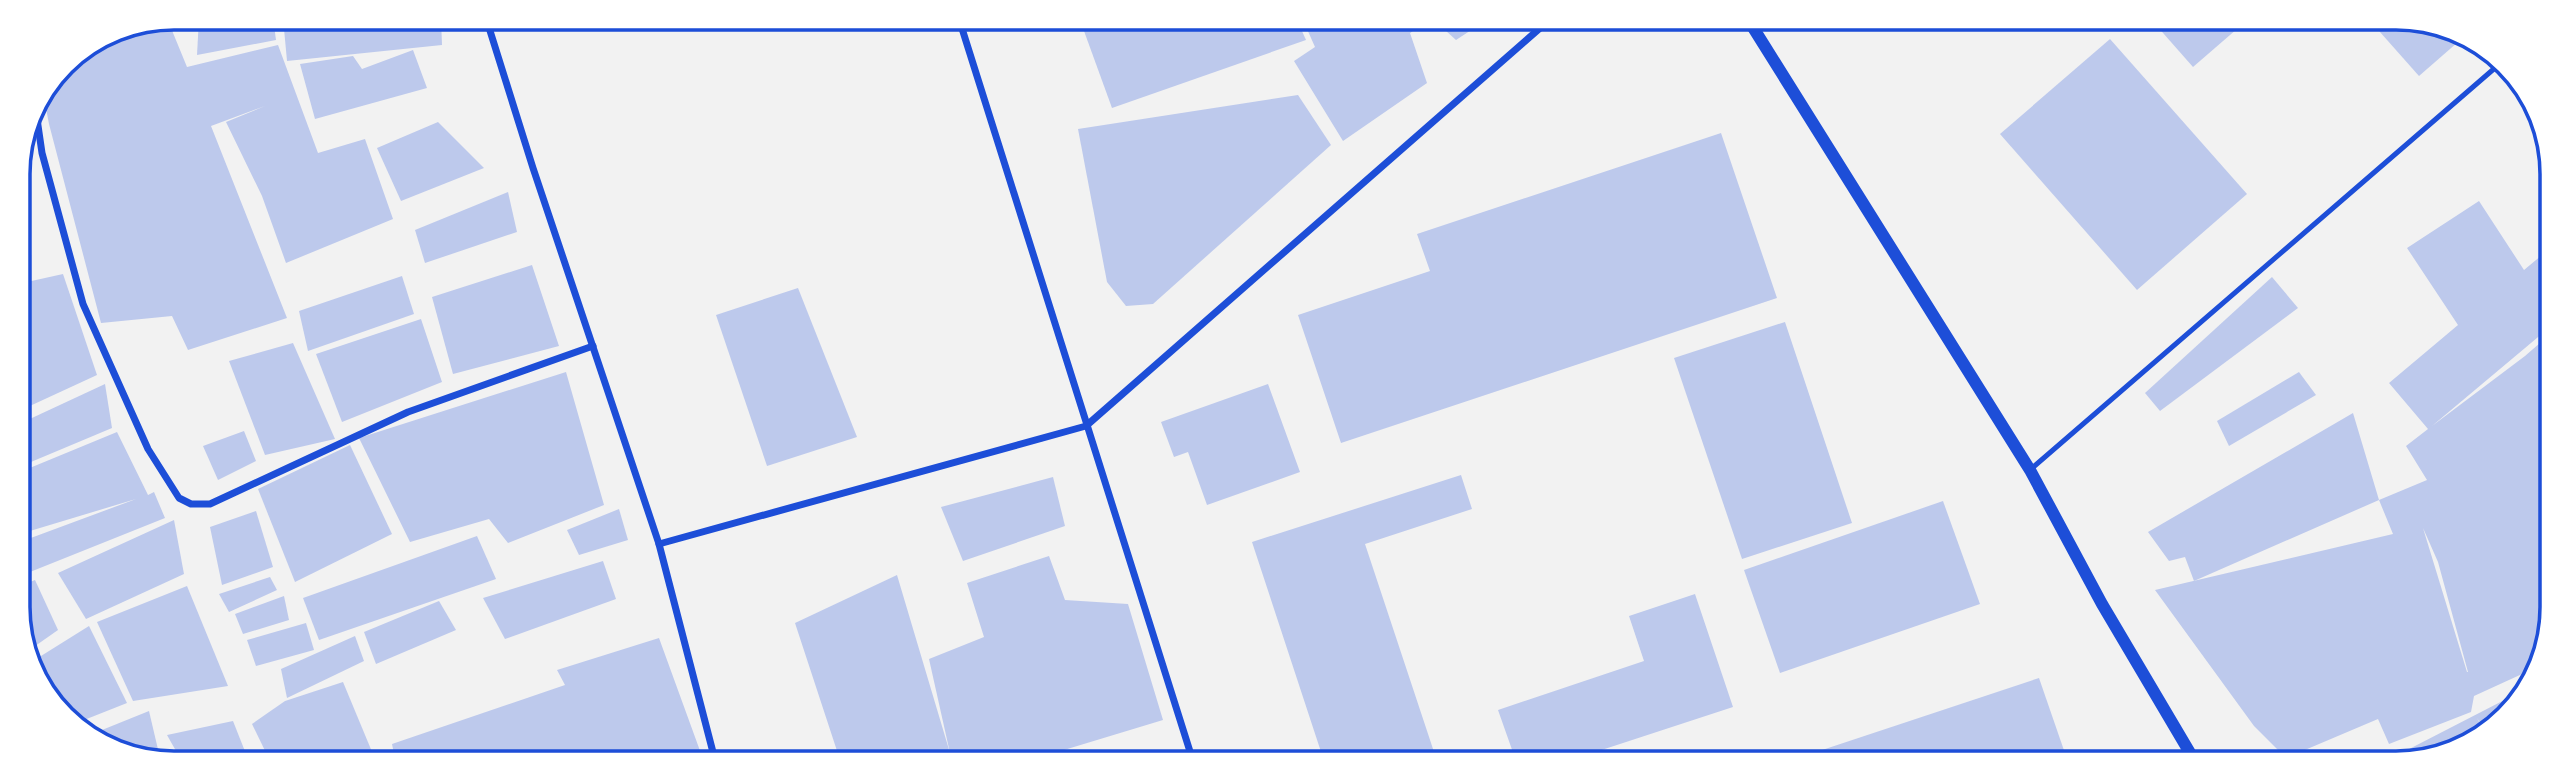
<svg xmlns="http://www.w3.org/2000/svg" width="2570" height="781" font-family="'Source Sans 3',sans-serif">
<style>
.building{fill:#bdc9ec;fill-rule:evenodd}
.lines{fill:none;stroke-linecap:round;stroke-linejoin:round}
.service{stroke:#1d4ed8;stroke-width:5}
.minor{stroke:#1d4ed8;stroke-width:7}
.tertiary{stroke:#1d4ed8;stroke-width:12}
.rim{fill:none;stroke:#1d4ed8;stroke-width:3.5}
</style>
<rect width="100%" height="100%" fill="#f2f2f2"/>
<g class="building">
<polygon points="173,18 173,24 117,31 117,29"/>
<polygon points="199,18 273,18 276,40 197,55"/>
<polygon points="283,18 441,18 442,45 287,61"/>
<polygon points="1080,20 1297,20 1306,40 1112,108"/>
<polygon points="1303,20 1429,20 1410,33 1427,83 1343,141 1294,61 1315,47"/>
<polygon points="1434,20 1485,21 1456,40"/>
<polygon points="2159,22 2245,22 2193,67 2156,25"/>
<polygon points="2372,23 2436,23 2446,29 2458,42 2419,76"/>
<polygon points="171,28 187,67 278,45 318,153 365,139 393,219 286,263 262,196 226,122 265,106 211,126 287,318 188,350 172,316 101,323 49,124 43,93 64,63 94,43"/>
<polygon points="2110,39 2247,194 2137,290 2000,134"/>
<polygon points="413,50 427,88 315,119 300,64 353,56 362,69"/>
<polygon points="1298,95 1331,145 1153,304 1126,306 1107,282 1078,129"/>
<polygon points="438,122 484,168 401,201 377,148"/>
<polygon points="27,123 32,152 20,153"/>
<polygon points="1721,133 1777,298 1341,443 1298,315 1430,271 1417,234"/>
<polygon points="508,192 517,232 425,263 415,230"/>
<path d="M 2479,201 L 2524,270 L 2549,249 L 2549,328 L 2432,426 L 2525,356 L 2549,335 L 2547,647 L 2533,669 L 2474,696 L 2471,712 L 2389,744 L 2378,719 L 2286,758 L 2254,726 L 2155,590 L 2393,534 L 2379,500 L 2427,480 L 2406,446 L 2428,429 L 2389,383 L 2458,325 L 2407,248 ZM 2423,528 L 2438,562 L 2468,672 L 2467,672 Z"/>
<polygon points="532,265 559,346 453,374 432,297"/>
<polygon points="63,274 97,375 19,411 18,284"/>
<polygon points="402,276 414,314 308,351 299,311"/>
<polygon points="2272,277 2298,308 2160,411 2145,393"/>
<polygon points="798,288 857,437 767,466 716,315"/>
<polygon points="421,319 442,382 342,422 316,354"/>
<polygon points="1785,322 1852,523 1742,559 1674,358"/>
<polygon points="293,343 335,439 265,455 229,361"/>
<polygon points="566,372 604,505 508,543 489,519 410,542 359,438"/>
<polygon points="2299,372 2316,395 2229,446 2217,421"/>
<polygon points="105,384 112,428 19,467 19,424"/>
<polygon points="1268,384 1300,472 1207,505 1188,452 1174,457 1161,422"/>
<polygon points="2353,413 2379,500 2194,581 2185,557 2169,561 2148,532"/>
<polygon points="244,431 256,461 218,480 203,446"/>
<polygon points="117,432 148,495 154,492 165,518 20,576 20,542 136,499 20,534 20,472"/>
<polygon points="350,445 392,534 295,582 258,489"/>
<polygon points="1461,475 1472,509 1365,544 1437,761 1324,761 1252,542"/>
<polygon points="1053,477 1065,526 963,561 941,507"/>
<polygon points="1943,501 1980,604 1780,673 1744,570"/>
<polygon points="619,509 628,540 579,555 567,530"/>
<polygon points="256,511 273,567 222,585 210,527"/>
<polygon points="174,520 184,574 86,619 58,573"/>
<polygon points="477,536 496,579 319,640 303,598"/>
<polygon points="1049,556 1065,600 1128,604 1163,720 1031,760 840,760 795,623 897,575 950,753 929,659 984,637 967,583"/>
<polygon points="603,561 616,599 505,639 483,598"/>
<polygon points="270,577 277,590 229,612 219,594"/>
<polygon points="35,580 58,630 28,651 20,637 20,586"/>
<polygon points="187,586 228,686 133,701 97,622"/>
<polygon points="1695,594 1733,707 1568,761 1516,761 1498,710 1644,661 1629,616"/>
<polygon points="284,596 289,620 243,634 235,614"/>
<polygon points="439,601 456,630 376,664 364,632"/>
<polygon points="306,623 314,650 256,666 247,640"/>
<polygon points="89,626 127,703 74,724 63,717 33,661"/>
<polygon points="355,636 364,661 287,698 281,669"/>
<polygon points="659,638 703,759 579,759 575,751 548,759 395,759 392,744 565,685 557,670"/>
<polygon points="2039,678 2068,762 1789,762 1789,761"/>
<polygon points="343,682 375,759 269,759 252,724 285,701"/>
<polygon points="2516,694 2492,731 2487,733 2477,718 2485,733 2406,763 2382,763"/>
<polygon points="149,711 160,758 134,758 92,734"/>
<polygon points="233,721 248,759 180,758 167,735"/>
</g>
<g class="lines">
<polyline class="service" points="2031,469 2503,61"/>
<g class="minor">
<polyline points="486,18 533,168 659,544 715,760"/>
<polyline points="959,19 1193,761"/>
<polyline points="35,105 42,153 83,304 148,449 179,498 191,504 210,504 408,412 593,346"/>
<polyline points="659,544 1086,426 1548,21"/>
</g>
<polyline class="tertiary" points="1749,21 2030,470 2102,604 2196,763"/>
</g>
<path d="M0 0H2570V781H0ZM174 30H2396A144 144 0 0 1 2540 174V607A144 144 0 0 1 2396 751H174A144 144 0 0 1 30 607V174A144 144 0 0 1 174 30Z" fill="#fff" fill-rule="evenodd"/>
<path class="rim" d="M174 30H2396A144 144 0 0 1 2540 174V607A144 144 0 0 1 2396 751H174A144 144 0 0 1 30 607V174A144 144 0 0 1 174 30Z"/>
</svg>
